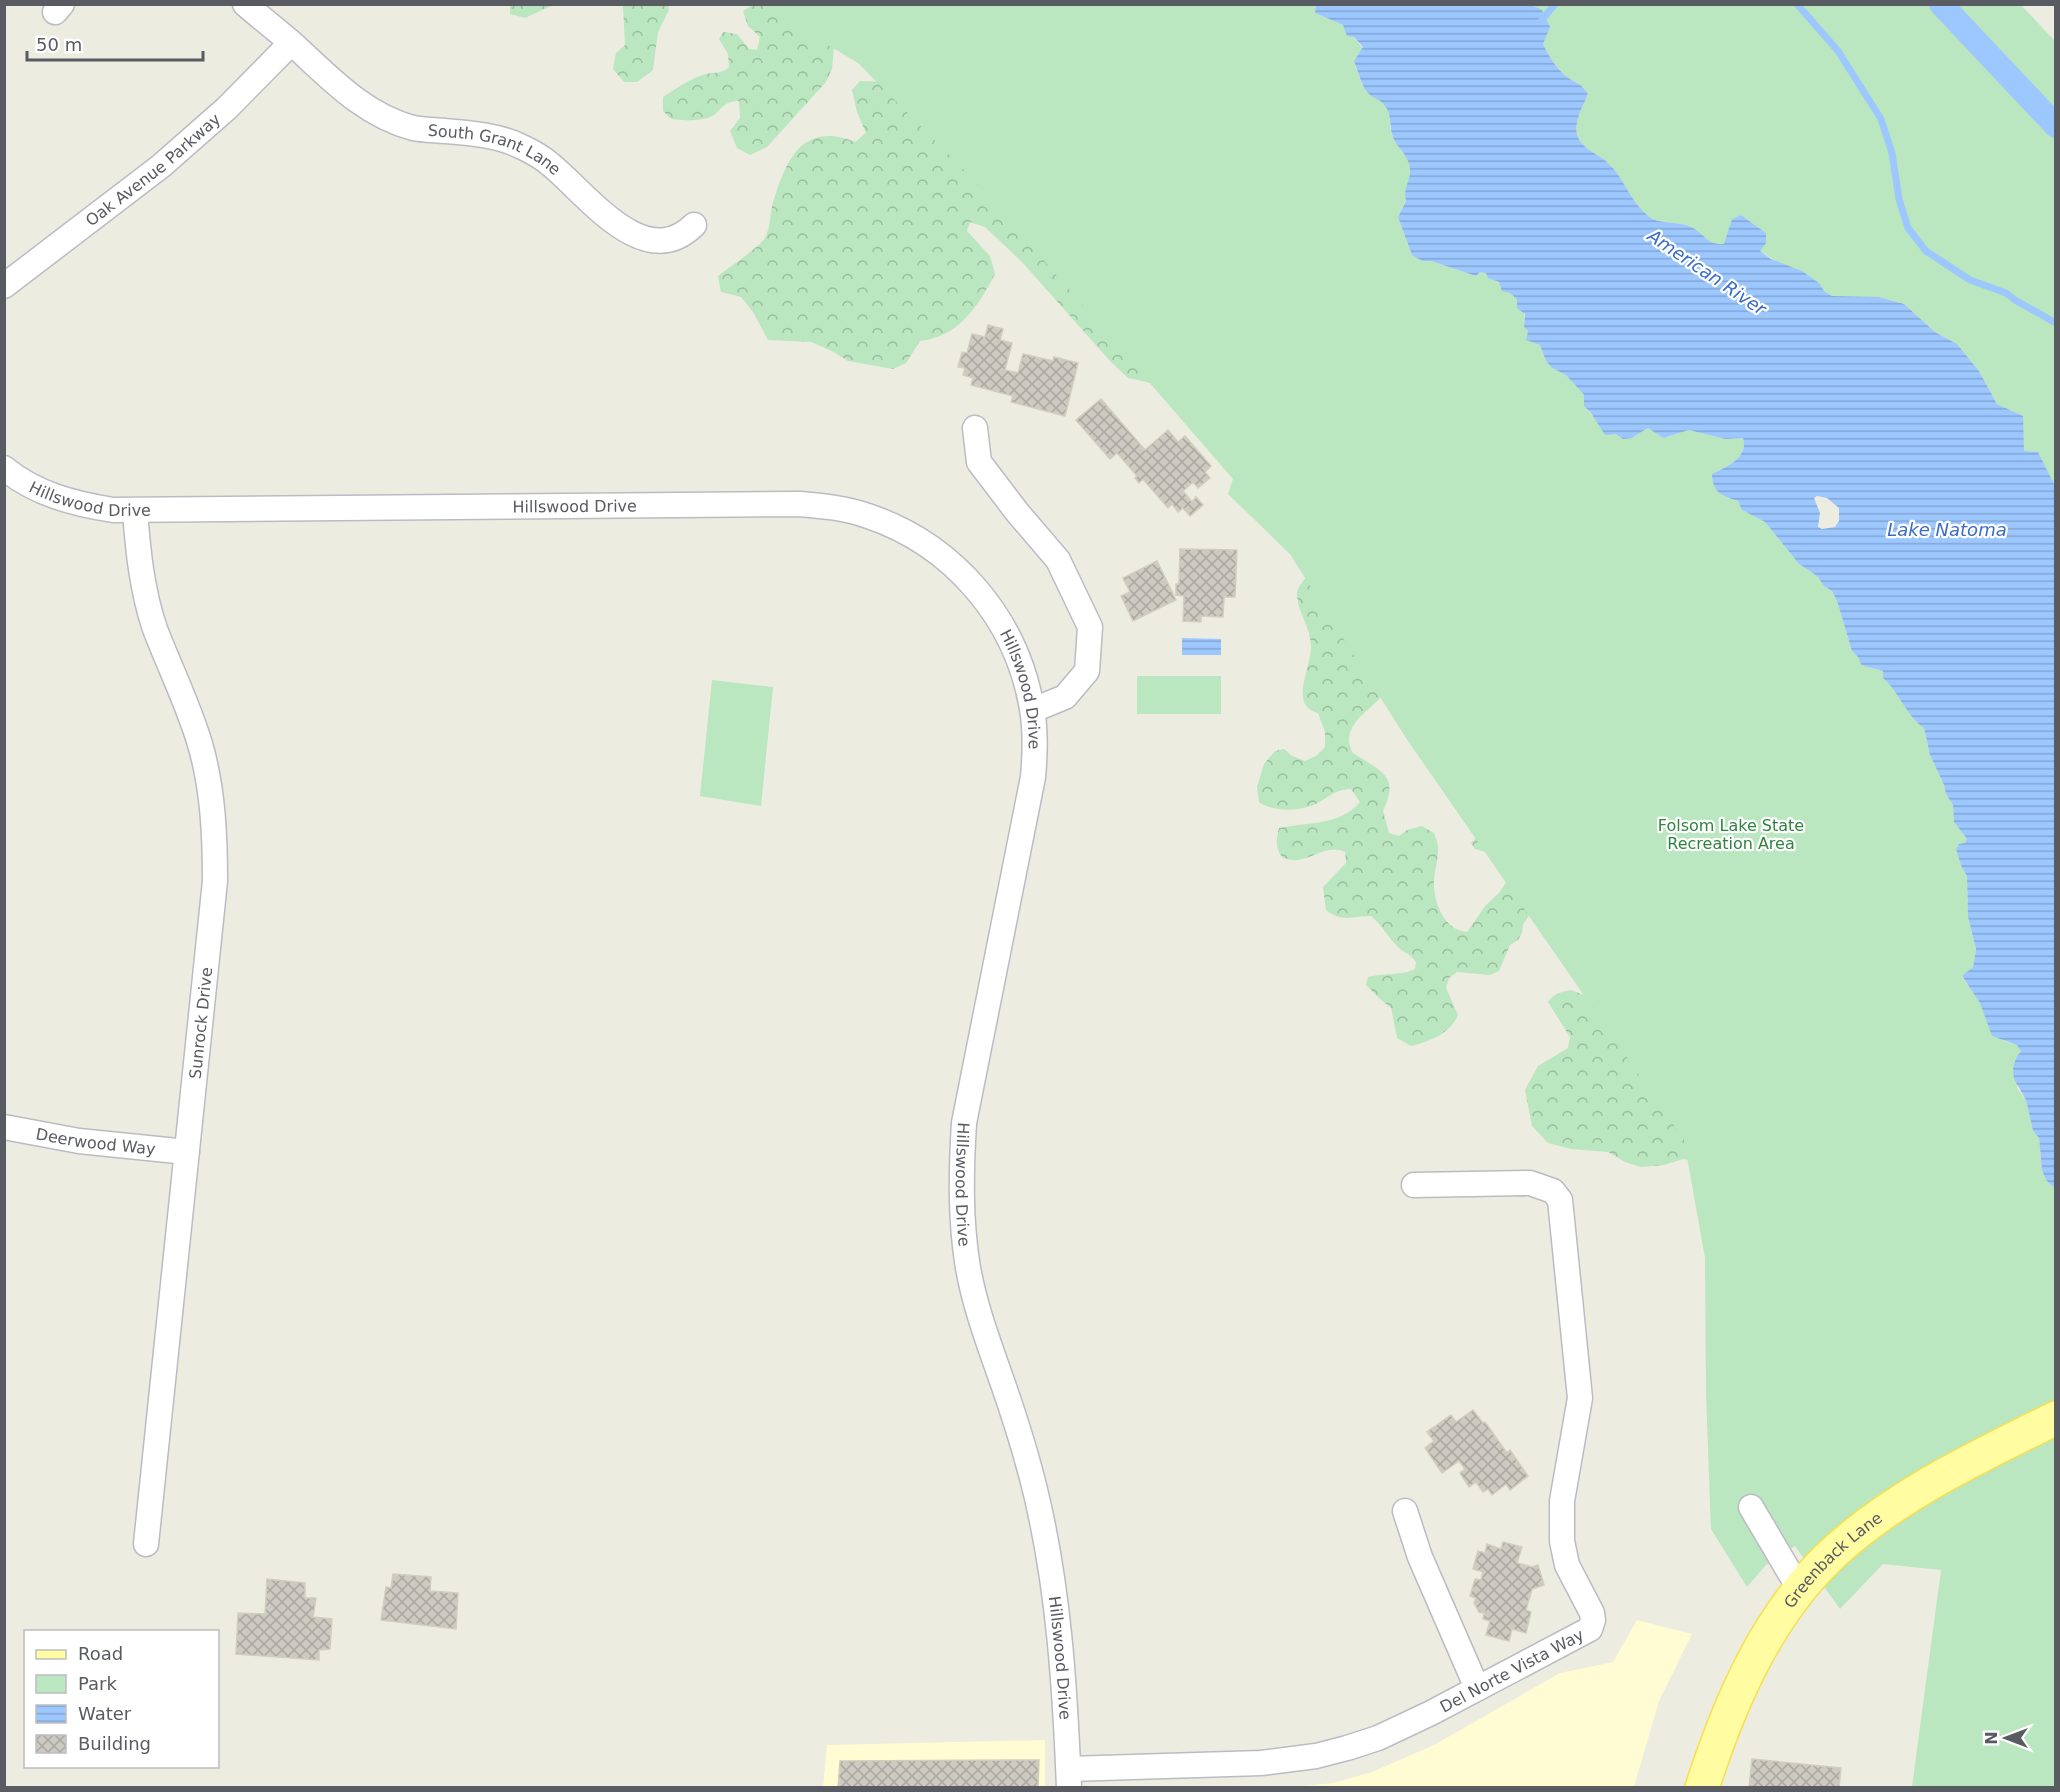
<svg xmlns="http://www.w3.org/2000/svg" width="2060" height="1792" font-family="'DejaVu Sans',sans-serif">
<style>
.commercial{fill:#fffbd2}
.forest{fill:url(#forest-crowns)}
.park{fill:#bae6c0}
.water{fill:url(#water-rules);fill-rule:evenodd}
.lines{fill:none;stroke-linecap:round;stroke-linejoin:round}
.stream{stroke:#9dc7ff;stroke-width:7}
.canal{stroke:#9dc7ff;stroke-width:24}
.building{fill:url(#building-cross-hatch);stroke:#d2cebe;stroke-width:1.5}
.minor-casing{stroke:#bbbcc3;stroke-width:27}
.primary-casing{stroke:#f8df4d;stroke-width:36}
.minor{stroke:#fff;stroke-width:24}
.primary{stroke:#fffca2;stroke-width:33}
.labels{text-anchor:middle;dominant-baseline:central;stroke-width:4.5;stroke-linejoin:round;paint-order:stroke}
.street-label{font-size:16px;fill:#595b62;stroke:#fff}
.park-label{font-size:16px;fill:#2f833f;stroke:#fff}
.water-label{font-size:18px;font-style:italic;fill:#3a6cc8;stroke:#fff}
</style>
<defs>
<pattern id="forest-crowns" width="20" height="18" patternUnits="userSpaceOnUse" patternTransform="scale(1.5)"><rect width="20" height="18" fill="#bae6c0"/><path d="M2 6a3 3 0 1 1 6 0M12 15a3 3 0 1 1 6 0" fill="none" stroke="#9abd9f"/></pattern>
<pattern id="water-rules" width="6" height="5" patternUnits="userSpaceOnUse" patternTransform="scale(1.5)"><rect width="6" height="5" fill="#9dc7ff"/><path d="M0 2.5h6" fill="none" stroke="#83a5d2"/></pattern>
<pattern id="building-cross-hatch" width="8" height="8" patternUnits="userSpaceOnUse" patternTransform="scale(1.5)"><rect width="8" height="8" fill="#cdcac1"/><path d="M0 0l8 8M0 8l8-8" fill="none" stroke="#a9a7a0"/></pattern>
</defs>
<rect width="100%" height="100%" fill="#edece0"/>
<g class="commercial">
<polygon points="1637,1620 1692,1634 1659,1701 1634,1787 1293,1787 1333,1783 1372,1772 1434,1745 1560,1673 1613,1662"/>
<polygon points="1045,1740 1045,1787 823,1788 827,1745"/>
</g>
<g class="forest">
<polygon points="510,5 510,4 553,5 525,18 510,14"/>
<polygon points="621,5 668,5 669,10 658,32 653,70 637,82 624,82 613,69 616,53 625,45 623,7"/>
<path d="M 753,5 L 799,5 L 835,35 L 832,69 L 826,82 L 767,147 L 750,155 L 737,148 L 730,131 L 740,118 L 739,101 C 720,102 723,111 710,117 C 698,122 684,120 671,119 L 663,111 L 663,97 C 677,88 691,78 706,74 C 715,72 722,74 729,67 L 728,54 L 719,39 L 723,32 L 737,34 L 749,49 L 757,50 L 760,37 L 748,26 L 743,11 Z"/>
<path d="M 860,81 L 889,82 L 1166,386 L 1128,378 L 1111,362 L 1022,262 L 985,227 L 970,222 L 967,231 L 990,256 L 995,274 C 978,306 959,337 920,341 L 906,363 L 893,369 L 848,361 L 832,351 L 811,342 L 768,340 L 753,312 L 741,297 L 721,292 L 718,276 C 727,269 761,246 765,238 C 770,229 770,216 772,206 C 785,162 801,120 855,142 L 866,133 L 857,112 L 852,90 Z"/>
<path d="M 1320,472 L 1333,472 L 1354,485 L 1378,518 L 1390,525 L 1406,527 L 1425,539 L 1432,549 L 1431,560 C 1423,566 1409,570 1399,567 C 1393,565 1389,559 1383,559 C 1376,559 1371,563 1365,564 C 1360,565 1356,562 1351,562 C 1332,562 1324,579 1327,595 L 1335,600 L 1351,622 L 1361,629 L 1368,648 L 1389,659 C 1404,699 1352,708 1349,738 C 1348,742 1351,748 1352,752 C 1378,771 1401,773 1383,811 L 1389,833 L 1399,836 L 1407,830 L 1422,826 L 1434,833 C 1435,837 1438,843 1438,847 C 1439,860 1433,873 1434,886 C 1435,906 1445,930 1467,932 L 1486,905 L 1499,893 L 1509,878 C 1503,855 1496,855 1475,849 L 1471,843 L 1482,832 L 1504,826 L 1513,816 L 1532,808 L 1544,809 L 1554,818 C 1571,817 1581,807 1598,807 L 1623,848 L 1621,855 L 1607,862 L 1593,865 L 1586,869 L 1577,888 L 1565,901 L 1532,912 L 1523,924 L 1522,933 L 1518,940 L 1510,945 L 1499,971 L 1490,975 L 1457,972 L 1449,978 L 1446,988 L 1458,1015 C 1451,1033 1429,1042 1411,1046 L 1397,1038 L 1391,1008 L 1379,998 L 1366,985 L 1368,977 C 1383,973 1401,976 1415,969 L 1416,962 C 1409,952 1403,953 1397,946 C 1387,936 1382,925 1371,916 C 1352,916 1342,923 1326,910 L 1323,887 L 1346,863 L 1345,852 C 1328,844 1314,858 1298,860 C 1293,861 1288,859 1283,858 C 1275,849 1276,840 1279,828 C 1307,822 1340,826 1360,802 L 1351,789 C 1330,790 1328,800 1311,806 C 1295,811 1273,812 1259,802 L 1257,787 L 1264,764 L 1275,751 L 1284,749 L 1292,756 L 1305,761 L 1316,756 L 1325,747 L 1325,732 L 1318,713 C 1289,706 1310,669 1311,649 C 1312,630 1299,615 1297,596 C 1296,583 1312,577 1311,564 C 1310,551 1295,546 1296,532 C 1297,523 1306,516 1313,511 C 1314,496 1311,493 1309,480 Z"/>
<path d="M 1571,990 L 1584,995 L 1665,1010 L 1689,1160 L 1683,1159 L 1664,1165 L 1641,1167 L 1625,1162 L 1608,1152 L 1571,1149 L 1548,1143 L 1532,1126 L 1525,1090 L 1538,1066 L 1568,1048 L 1570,1037 L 1548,1002 C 1553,994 1561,992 1571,990 Z"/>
</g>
<g class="park">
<path d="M 761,5 L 1316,5 L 1315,13 L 1343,25 L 1363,48 L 1354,61 C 1357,71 1361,87 1370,94 C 1374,98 1381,101 1385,105 C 1391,112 1389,123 1391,132 C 1394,143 1403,149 1408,159 C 1416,178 1407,200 1398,217 L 1412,255 L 1422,261 L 1431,261 L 1476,276 L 1480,272 L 1486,273 L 1489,278 C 1503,283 1520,297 1524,312 C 1525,317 1524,322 1524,327 L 1528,331 L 1527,340 L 1540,345 L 1546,361 L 1552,368 L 1566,375 L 1584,395 L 1584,406 L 1597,421 L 1616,434 L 1632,438 L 1648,428 L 1663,438 L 1689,430 L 1725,439 L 1743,438 C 1749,457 1727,467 1712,474 C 1712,491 1723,497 1738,501 L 1742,510 L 1765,522 L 1799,564 L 1817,576 L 1824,586 L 1832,591 L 1837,601 L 1852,651 L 1858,657 L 1861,665 L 1883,671 L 1883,678 C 1900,693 1906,716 1924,728 L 1930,755 L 1944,785 L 1946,794 L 1953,805 L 1954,822 L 1967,839 L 1962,868 L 1967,876 L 1968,917 L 1976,949 L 1973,967 L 1962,977 C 1968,986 1976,995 1981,1005 C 1992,1029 1987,1037 2017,1045 L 2021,1052 L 2017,1088 L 2026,1100 L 2033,1131 L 2039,1138 L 2042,1170 L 2046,1180 L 2055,1189 L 2055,1787 L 1912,1787 L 1941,1570 L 1883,1564 L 1840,1609 L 1795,1546 L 1766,1565 L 1747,1587 L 1711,1529 L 1706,1394 L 1705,1258 L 1684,1140 L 1406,738 L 1290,554 L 1228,494 L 1233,479 L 974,180 L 858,63 Z"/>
<path d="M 1529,5 L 2021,5 L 2055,41 L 2055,488 L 2038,452 L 2024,451 L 2022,416 L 1997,404 L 1979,371 L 1957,344 L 1935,332 L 1904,304 L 1879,297 L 1832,296 L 1760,251 L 1766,233 L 1741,215 L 1732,219 L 1725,244 C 1705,244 1707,237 1693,228 C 1681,221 1662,224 1653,219 C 1633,208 1624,181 1610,165 C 1600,154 1581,150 1577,134 C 1574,121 1583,106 1588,94 C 1581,82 1575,84 1566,76 C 1555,67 1549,56 1543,44 L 1545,35 Z"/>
<rect x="1137" y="676" width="84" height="38"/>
<polygon points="712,680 773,687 761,806 700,796"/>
</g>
<g class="water">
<path d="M 1316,4 L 1529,4 L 1542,10 L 1550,27 L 1543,44 C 1549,56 1555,67 1566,76 C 1575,84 1581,82 1588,94 C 1583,106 1574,121 1577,134 C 1581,149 1597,153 1607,162 C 1625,178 1631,206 1653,219 C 1662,224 1681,221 1693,228 C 1707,236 1705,244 1724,244 L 1732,219 L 1741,215 L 1766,233 L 1766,243 L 1760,251 L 1771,259 L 1802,271 L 1819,283 L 1824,291 L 1832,296 L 1879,297 L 1904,304 L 1935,332 L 1957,344 L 1979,371 L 1997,404 L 2023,416 L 2024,451 L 2038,452 L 2056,488 L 2055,1189 L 2046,1180 L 2042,1170 L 2039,1138 L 2033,1131 L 2026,1100 L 2014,1079 L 2013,1067 L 2017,1056 L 2021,1052 L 2017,1045 L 1992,1036 L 1980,1003 L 1962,976 L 1973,967 L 1976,949 L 1968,917 L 1967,876 L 1962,868 L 1956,849 L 1959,844 L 1965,843 L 1967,839 L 1954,822 L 1953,805 L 1946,794 L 1944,785 L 1930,755 L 1924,728 C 1906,716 1900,693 1883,678 L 1883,671 L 1861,665 L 1858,657 L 1852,651 L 1837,601 L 1832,591 L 1824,586 L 1817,576 L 1799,564 L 1765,522 L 1742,510 L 1738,501 C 1722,496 1712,492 1712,474 C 1727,467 1749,457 1743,438 L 1725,439 L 1689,430 L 1663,438 L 1648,428 L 1632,438 L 1623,439 L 1616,434 L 1605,435 L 1591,413 L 1584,406 L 1584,395 L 1566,375 L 1552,368 L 1546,361 L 1540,345 L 1526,340 L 1528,331 L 1524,327 L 1525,314 L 1517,308 L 1517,299 L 1510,293 L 1502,291 L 1499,282 L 1488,278 L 1486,273 L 1480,272 L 1476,276 L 1431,261 L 1422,261 L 1412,255 L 1398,217 L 1406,201 C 1402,185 1415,178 1408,161 C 1405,152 1396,146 1393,137 C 1389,128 1392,114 1385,106 C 1382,101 1374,98 1370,95 C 1361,87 1358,71 1354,61 L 1363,47 L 1354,37 L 1347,36 L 1343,25 L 1315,13 ZM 1817,496 L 1827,498 L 1839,508 L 1839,521 L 1835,527 L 1822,529 L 1818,527 L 1820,513 L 1814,498 Z"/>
<polygon points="1182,638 1221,639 1221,655 1182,655"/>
</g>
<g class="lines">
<g class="stream">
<polyline points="1797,4 1838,51 1881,119 1892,153 1899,199 1908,228 1926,251 1970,280 2006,293 2015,300 2056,323"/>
<polyline points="1541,21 1555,4"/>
</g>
<polyline class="canal" points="1941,4 2056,126"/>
</g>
<g class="building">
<polygon points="988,325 1003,329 1000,340 1012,343 1005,370 1018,373 1023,354 1053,361 1054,357 1078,363 1065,416 1011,402 1013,396 971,385 973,378 963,375 965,368 958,367 962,352 967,353 972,334 985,337"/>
<polygon points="1101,399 1145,450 1168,430 1178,442 1185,436 1211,466 1205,472 1210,478 1198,488 1193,482 1183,491 1192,502 1196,497 1203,505 1190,516 1183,508 1178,512 1172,504 1168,508 1143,479 1139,483 1135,478 1137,476 1117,453 1110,459 1076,420"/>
<polygon points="1180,549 1237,550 1235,597 1224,597 1223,617 1201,616 1201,622 1183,621 1184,596 1176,595 1176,584 1179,584"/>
<polygon points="1157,561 1176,600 1133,621 1121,596 1130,592 1123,578"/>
<polygon points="1473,1410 1483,1423 1485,1422 1507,1453 1510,1450 1528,1476 1510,1490 1506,1484 1492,1495 1488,1489 1483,1492 1476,1482 1469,1487 1460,1473 1465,1469 1459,1461 1442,1473 1425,1448 1434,1441 1427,1432 1451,1415 1456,1422"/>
<polygon points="1503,1542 1522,1547 1517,1563 1532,1567 1538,1565 1544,1585 1532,1589 1526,1610 1531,1612 1526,1633 1512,1629 1509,1641 1486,1635 1490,1621 1483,1619 1485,1610 1483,1613 1479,1612 1474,1603 1476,1598 1470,1596 1475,1579 1481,1580 1483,1572 1473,1569 1478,1551 1485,1553 1487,1544 1501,1549"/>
<polygon points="393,1574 431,1577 430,1591 458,1593 456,1629 381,1620 386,1587 391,1588"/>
<polygon points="267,1579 305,1583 305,1598 316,1598 313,1617 332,1619 330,1649 319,1650 319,1660 236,1654 238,1613 265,1614"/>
<polygon points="1752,1759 1841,1768 1839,1788 1749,1788"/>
<polygon points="1039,1760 1038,1788 838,1788 840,1761"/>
</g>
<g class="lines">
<defs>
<g id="minor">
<path id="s1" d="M 245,4 C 261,18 278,31 294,45 C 330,78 364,115 413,128 C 423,130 434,130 445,131 C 470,133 497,135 520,146 C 531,151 542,157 551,165 C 587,194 644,274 694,225"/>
<polyline points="55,12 62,4"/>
<path id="s2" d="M 4,286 L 161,166 L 227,108 L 291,43"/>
<polyline points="975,428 979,462 1017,512 1058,560 1090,627 1087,671 1065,697 1033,710"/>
<path id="s3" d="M 4,468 C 35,494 75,504 113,510 L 800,504 C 823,506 846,508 868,516 C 954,545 1017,619 1032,709 C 1036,732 1035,755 1033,777 L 964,1123 C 961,1172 960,1220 968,1268 C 975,1307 989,1344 1002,1381 C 1015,1418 1027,1456 1036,1494 C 1059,1590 1065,1689 1069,1788"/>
<path d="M 135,511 C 138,551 142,591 155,629 C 170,668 188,704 200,744 C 213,789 215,835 215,881 L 146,1544"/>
<path id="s4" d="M 4,1127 L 79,1141 L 187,1152"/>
<polyline points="1751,1507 1800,1590"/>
<polyline points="1405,1511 1420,1557 1477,1688"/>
<path id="s5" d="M 1069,1769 L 1261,1763 L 1316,1756 L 1347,1748 L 1378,1738 L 1431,1713 L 1590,1629 L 1593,1620 L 1592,1613 L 1567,1565 L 1562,1541 L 1562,1501 L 1580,1398 L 1560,1200 L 1553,1191 L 1530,1183 L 1414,1185"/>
</g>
<g id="primary">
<path id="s6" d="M 1702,1788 C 1729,1704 1766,1617 1831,1555 C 1895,1495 1978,1457 2056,1418"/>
</g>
</defs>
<use href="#minor" class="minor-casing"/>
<use href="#primary" class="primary-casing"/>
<use href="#minor" class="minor"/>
<use href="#primary" class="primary"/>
</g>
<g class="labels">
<g class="street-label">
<text stroke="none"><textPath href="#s1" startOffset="296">South Grant Lane</textPath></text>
<text stroke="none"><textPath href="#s2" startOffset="189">Oak Avenue Parkway</textPath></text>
<text stroke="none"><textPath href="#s3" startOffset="94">Hillswood Drive</textPath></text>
<text stroke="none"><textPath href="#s3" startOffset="580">Hillswood Drive</textPath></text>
<text stroke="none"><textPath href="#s3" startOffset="1119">Hillswood Drive</textPath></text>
<text transform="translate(201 1023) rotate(-84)">Sunrock Drive</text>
<text stroke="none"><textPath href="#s4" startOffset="93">Deerwood Way</textPath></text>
<text stroke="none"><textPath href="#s3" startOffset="1623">Hillswood Drive</textPath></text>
<text stroke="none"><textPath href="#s6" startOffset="267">Greenback Lane</textPath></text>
<text stroke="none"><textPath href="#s3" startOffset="2109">Hillswood Drive</textPath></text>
<text stroke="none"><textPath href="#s5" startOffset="462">Del Norte Vista Way</textPath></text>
</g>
<g class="park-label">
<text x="1731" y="825">Folsom Lake State<tspan x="1731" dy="18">Recreation Area</tspan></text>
</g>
<g class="water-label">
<text transform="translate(1707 272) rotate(34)">American River</text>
<text x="1947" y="529">Lake Natoma</text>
</g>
</g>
<rect width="2060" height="1792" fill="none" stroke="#595b62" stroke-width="12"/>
<rect x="24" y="1630" width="195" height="138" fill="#ffffff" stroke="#bdbdc0" stroke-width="1.5"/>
<rect x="36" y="1650" width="30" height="9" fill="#fffca2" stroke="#bdbdc0" stroke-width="1.5"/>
<text x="78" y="1660" font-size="18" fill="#595b62">Road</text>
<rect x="36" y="1675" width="30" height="18" fill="#bae6c0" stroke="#bdbdc0" stroke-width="1.5"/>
<text x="78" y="1690" font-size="18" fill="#595b62">Park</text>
<rect x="36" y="1705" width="30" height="18" fill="url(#water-rules)" stroke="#bdbdc0" stroke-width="1.5"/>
<text x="78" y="1720" font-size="18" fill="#595b62">Water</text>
<rect x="36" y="1735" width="30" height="18" fill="url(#building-cross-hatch)" stroke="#bdbdc0" stroke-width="1.5"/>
<text x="78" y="1750" font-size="18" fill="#595b62">Building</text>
<g transform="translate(2006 1738) rotate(270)" stroke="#ffffff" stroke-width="4.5" paint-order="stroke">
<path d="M0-4.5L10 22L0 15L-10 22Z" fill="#595b62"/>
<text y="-9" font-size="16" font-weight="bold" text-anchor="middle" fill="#595b62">N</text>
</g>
<path d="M27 51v9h176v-9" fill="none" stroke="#595b62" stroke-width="3"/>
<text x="36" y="51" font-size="18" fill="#595b62" stroke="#ffffff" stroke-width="4.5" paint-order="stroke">50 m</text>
</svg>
